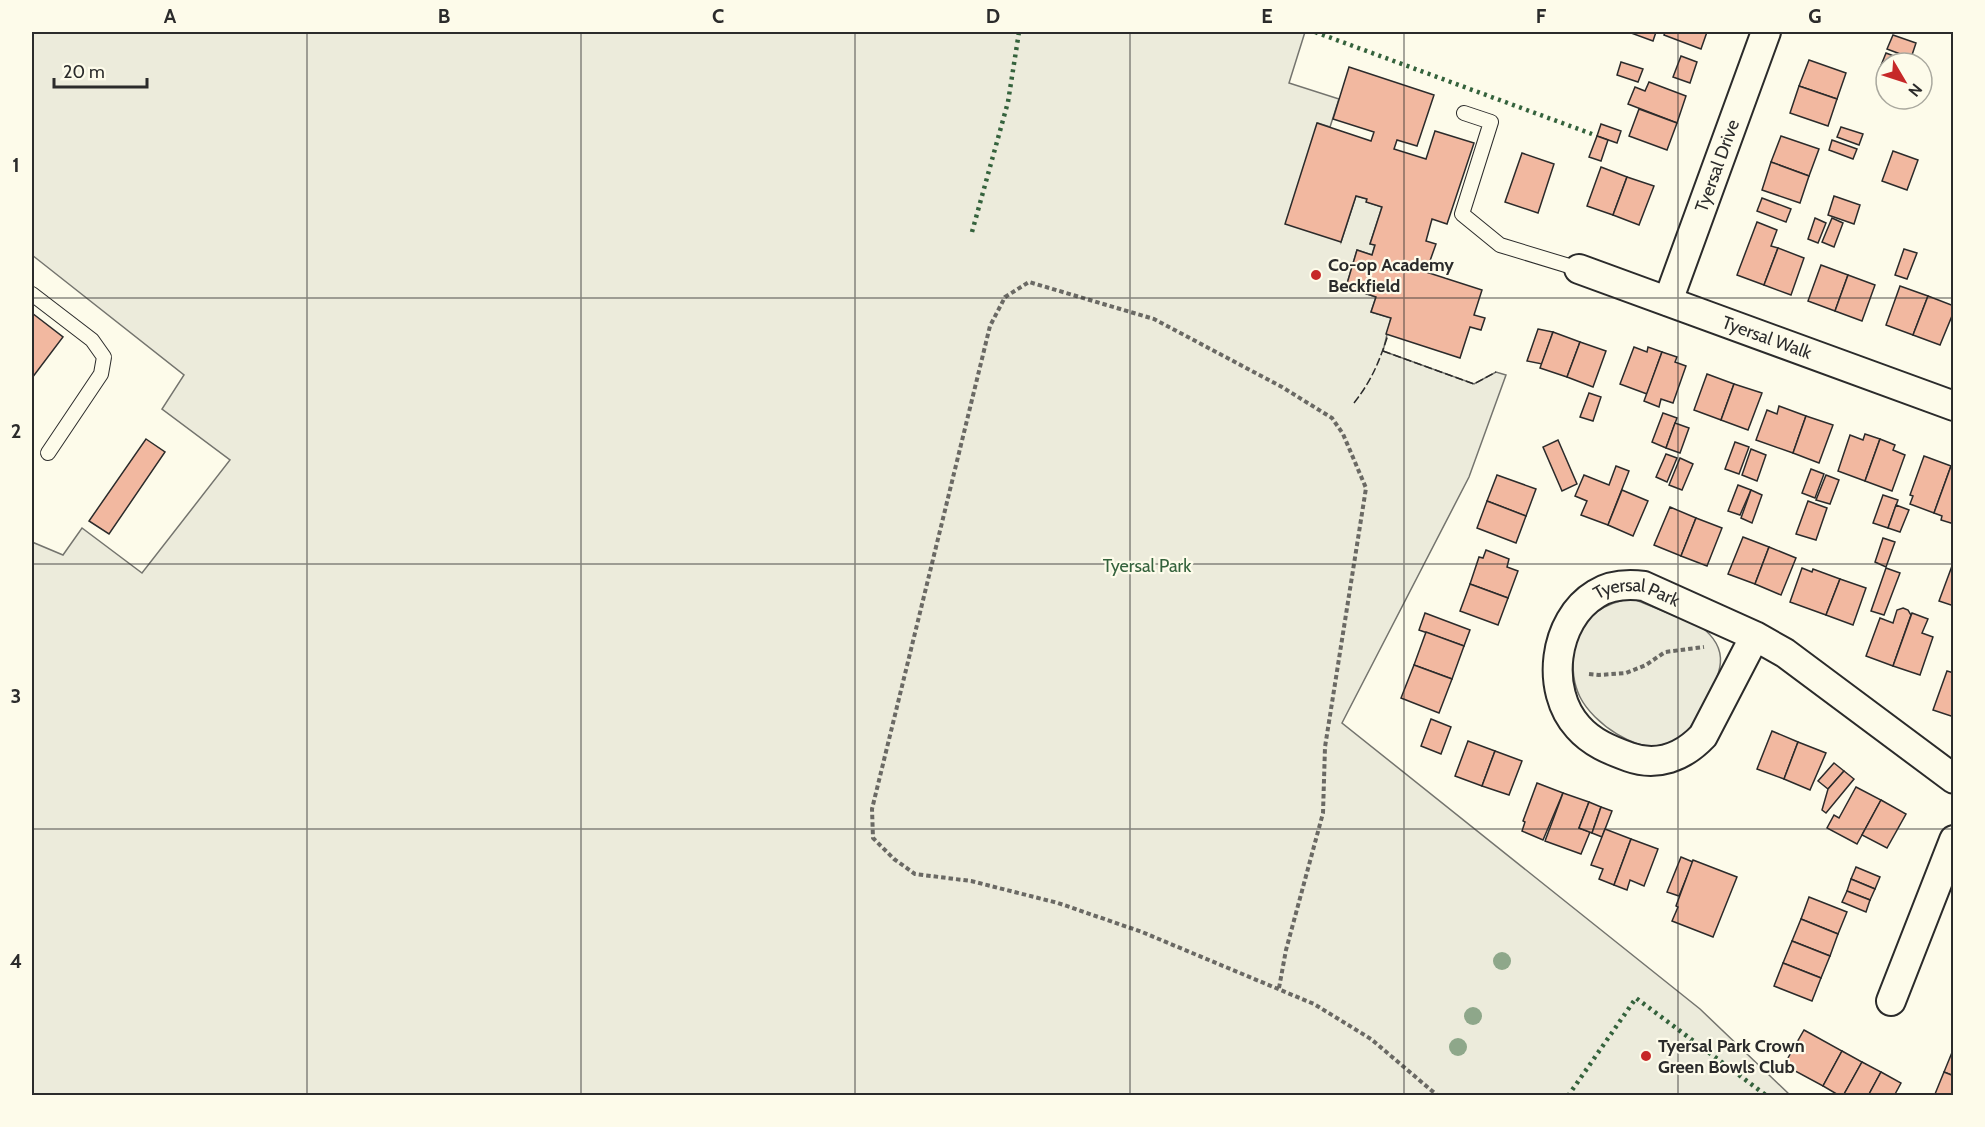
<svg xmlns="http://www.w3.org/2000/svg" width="1985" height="1127" font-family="Cabin,sans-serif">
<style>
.green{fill:#ecebdb;stroke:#74746e;stroke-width:1.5}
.building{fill:#f2b8a0;stroke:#2b2b2b;stroke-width:1.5}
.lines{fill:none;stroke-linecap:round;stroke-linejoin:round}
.lane-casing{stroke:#2b2b2b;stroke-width:16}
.street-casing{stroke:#2b2b2b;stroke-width:32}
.path{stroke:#6a6964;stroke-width:4;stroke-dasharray:4.5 3;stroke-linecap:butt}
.lane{stroke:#fdfbea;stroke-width:14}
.street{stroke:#fdfbea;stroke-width:28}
.hedge{stroke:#34623c;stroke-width:4.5;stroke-dasharray:3 4.5;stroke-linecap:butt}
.fence{stroke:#2b2b2b;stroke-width:1.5;stroke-dasharray:8 3;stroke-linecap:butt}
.tree{fill:#8ea78a}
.grid{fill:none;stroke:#2b2b2b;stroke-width:1.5;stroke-opacity:0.55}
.poi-dot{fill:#c62828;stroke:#fdfbea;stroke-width:2}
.labels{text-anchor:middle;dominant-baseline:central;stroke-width:4.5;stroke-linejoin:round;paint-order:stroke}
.street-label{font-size:18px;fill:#2b2b2b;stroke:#fdfbea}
.poi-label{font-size:18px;font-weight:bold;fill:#2b2b2b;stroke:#fdfbea;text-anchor:start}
.park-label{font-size:18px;fill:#34623c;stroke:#fdfbea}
.neatline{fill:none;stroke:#2b2b2b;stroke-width:2}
.grid-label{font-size:20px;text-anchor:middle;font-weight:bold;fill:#2b2b2b}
</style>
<rect width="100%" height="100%" fill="#fdfbea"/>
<g class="green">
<polygon points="32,32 1305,32 1289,83 1339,99 1330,127 1318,123 1341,242 1356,196 1367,199 1367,202 1382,207 1370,244 1375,245 1372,255 1357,250 1346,287 1376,297 1371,312 1391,318 1383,351 1474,384 1496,372 1506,375 1469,477 1342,723 1700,1009 1790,1095 32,1095 32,542 63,555 82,528 142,573 230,460 162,409 184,375 32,255"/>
<path d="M 1624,600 L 1636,600 L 1700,626 C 1734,651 1719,676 1703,706 C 1694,722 1686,739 1667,745 C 1637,754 1593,723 1580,697 C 1573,683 1572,667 1574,652 C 1580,622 1595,607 1624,600 Z"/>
</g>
<g class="building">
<polygon points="1632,32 1656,32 1653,41 1631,33"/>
<polygon points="1665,32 1707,32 1701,49 1664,35"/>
<polygon points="1893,35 1916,43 1911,58 1887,49"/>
<polygon points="1886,53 1912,63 1886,63 1886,71 1880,68"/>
<polygon points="1681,56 1697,62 1690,83 1673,77"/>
<polygon points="1809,60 1846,73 1837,99 1799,86"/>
<polygon points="1621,62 1643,69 1638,82 1617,75"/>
<polygon points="1349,67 1434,95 1417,146 1397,140 1394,149 1426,159 1435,131 1474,143 1447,224 1432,219 1426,241 1436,244 1426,272 1482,290 1474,315 1485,318 1481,330 1470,327 1460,358 1386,334 1391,318 1371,312 1376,297 1346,287 1357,250 1372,255 1375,245 1370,244 1382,207 1366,202 1367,199 1356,196 1341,242 1285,224 1317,123 1371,141 1374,132 1333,119"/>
<polygon points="1649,82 1686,96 1677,123 1628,104 1635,87 1645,91"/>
<polygon points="1799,86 1837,99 1828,126 1790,113"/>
<polygon points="1639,109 1677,123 1667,150 1629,136"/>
<polygon points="1601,124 1621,131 1617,143 1597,136"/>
<polygon points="1841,127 1863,134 1859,145 1837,137"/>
<polygon points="1597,136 1608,140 1601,161 1589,157"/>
<polygon points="1781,136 1819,149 1809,176 1771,162"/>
<polygon points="1832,140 1857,149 1853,159 1829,150"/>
<polygon points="1893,151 1918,160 1907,190 1882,181"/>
<polygon points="1522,153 1554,164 1538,213 1505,202"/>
<polygon points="1771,162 1809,176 1800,203 1762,190"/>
<polygon points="1601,167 1627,177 1613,215 1587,206"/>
<polygon points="1627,177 1654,186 1639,225 1613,215"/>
<polygon points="1834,196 1860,205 1854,224 1828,215"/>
<polygon points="1762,198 1791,209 1786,222 1757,211"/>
<polygon points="1815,218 1826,223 1818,243 1808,239"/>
<polygon points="1832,218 1843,223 1834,247 1822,242"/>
<polygon points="1757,222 1777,230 1771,246 1778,248 1764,285 1737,275"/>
<polygon points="1778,248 1804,258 1791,295 1764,285"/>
<polygon points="1904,249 1917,253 1907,279 1895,275"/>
<polygon points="1821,265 1848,275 1835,311 1808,301"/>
<polygon points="1848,275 1875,285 1862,321 1835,311"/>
<polygon points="1900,286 1928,296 1913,335 1886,325"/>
<polygon points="1928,296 1954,306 1954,311 1940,345 1913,335"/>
<polygon points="32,313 63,337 32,378"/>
<polygon points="1538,329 1553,332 1542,364 1527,361"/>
<polygon points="1553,332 1580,342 1567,377 1540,368"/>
<polygon points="1580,342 1606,351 1593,387 1567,377"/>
<polygon points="1634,347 1647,352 1648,347 1662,352 1647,394 1620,384"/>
<polygon points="1662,352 1677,357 1675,362 1686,366 1673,403 1661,399 1659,407 1644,401"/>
<polygon points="1707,374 1734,384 1721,420 1694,410"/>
<polygon points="1734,384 1762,393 1748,430 1721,420"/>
<polygon points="1589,393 1601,397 1593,421 1580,417"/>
<polygon points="1779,406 1806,416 1793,453 1756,440 1767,410 1777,414"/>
<polygon points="1663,413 1677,418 1666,448 1652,442"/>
<polygon points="1806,416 1833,425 1819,463 1793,453"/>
<polygon points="1675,423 1689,428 1680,453 1666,448"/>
<polygon points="1865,434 1880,439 1865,481 1838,471 1850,435 1863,440"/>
<polygon points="146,439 165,452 109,534 89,521"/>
<polygon points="1880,439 1895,445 1893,450 1905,455 1892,491 1865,481"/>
<polygon points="1558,440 1577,484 1562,491 1543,447"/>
<polygon points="1735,442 1749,447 1739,474 1725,469"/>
<polygon points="1751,449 1766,455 1757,481 1742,475"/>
<polygon points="1666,454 1677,458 1667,482 1656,477"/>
<polygon points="1924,456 1951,466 1934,513 1910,504 1913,496 1910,495"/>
<polygon points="1680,458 1693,464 1682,490 1669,485"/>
<polygon points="1616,466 1629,471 1608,525 1581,515 1587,501 1575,496 1584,475 1609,485"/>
<polygon points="1951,466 1954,467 1954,524 1941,520 1942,516 1934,513"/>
<polygon points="1811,469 1824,474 1815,498 1802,493"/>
<polygon points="1497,475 1536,489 1526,516 1487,501"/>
<polygon points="1826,475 1839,480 1830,504 1816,500"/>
<polygon points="1738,485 1751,490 1740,515 1728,511"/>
<polygon points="1622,490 1648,501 1633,536 1608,525"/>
<polygon points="1751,490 1762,495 1752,523 1741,518"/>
<polygon points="1883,495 1898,500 1888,528 1873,523"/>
<polygon points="1487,501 1526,516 1516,543 1477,528"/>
<polygon points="1808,501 1827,508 1816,540 1796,534"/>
<polygon points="1896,505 1909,510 1900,532 1888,528"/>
<polygon points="1670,507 1696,518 1681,556 1654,545"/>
<polygon points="1696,518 1722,528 1707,566 1681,556"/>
<polygon points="1743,537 1769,547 1755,584 1728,574"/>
<polygon points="1883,538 1895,542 1886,567 1875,562"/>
<polygon points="1769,547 1796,558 1781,595 1755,584"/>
<polygon points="1486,550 1509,559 1507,567 1518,571 1508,598 1470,584 1479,557 1483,558"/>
<polygon points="1952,566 1954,566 1954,606 1939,601"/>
<polygon points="1802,568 1812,572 1813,569 1840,579 1826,615 1790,602"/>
<polygon points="1886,568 1900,573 1884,615 1871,611"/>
<polygon points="1840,579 1866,588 1853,625 1826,615"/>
<polygon points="1470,584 1508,598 1498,625 1460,611"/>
<polygon points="1903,608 1908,610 1911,615 1893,666 1866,656 1880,618 1893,623 1897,610"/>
<polygon points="1425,613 1470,630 1464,646 1419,630"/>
<polygon points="1912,613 1928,619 1922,633 1933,637 1920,675 1893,666"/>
<polygon points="1426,632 1464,646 1452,679 1414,665"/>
<polygon points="1414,665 1452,679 1439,713 1401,698"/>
<polygon points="1947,671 1954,673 1954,717 1933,710"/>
<polygon points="1431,719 1451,727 1441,754 1421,746"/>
<polygon points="1772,731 1798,742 1784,779 1757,769"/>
<polygon points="1468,741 1495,751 1482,786 1455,776"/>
<polygon points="1798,742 1826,753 1810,790 1784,779"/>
<polygon points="1495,751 1522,761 1509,795 1482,786"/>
<polygon points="1834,763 1844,771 1828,789 1818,781"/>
<polygon points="1844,771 1854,779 1826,813 1822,810 1828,789"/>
<polygon points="1537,783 1563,793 1543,840 1522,831 1525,822 1523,821"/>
<polygon points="1856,787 1881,800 1857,844 1827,828 1834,815 1839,818"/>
<polygon points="1563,793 1589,802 1579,828 1590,832 1581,854 1545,841"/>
<polygon points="1881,800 1906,814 1887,848 1862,835"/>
<polygon points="1589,802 1601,807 1592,833 1579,828"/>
<polygon points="1601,807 1612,811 1602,837 1592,833"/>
<polygon points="1605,829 1631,839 1614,885 1599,879 1603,869 1591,865"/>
<polygon points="1631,839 1658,849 1644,886 1630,880 1627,890 1614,885"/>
<polygon points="1681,857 1693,862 1679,896 1667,892"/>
<polygon points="1693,860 1737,877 1713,937 1672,921 1678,907 1676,906"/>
<polygon points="1856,867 1880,877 1875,889 1851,879"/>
<polygon points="1851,879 1875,889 1870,900 1847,891"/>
<polygon points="1847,891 1870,900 1866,912 1842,902"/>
<polygon points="1809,897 1847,912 1838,934 1801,919"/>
<polygon points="1801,919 1838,934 1830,956 1792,941"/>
<polygon points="1792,941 1830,956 1821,978 1783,963"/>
<polygon points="1783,963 1821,978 1812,1001 1774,986"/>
<polygon points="1804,1030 1842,1051 1823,1086 1784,1065"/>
<polygon points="1953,1050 1954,1050 1954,1076 1944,1072"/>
<polygon points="1842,1051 1862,1062 1843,1096 1840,1096 1823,1086"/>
<polygon points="1862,1062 1881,1072 1868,1096 1843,1096"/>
<polygon points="1881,1072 1901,1083 1894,1096 1868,1096"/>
<polygon points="1944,1072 1954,1076 1954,1096 1935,1094"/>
</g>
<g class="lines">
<defs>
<g id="lane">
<polyline points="1464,113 1491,122 1462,214 1500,245 1579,269"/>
<polyline points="32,294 92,340 104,357 101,374 48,453"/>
</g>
<g id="street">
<path id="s1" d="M 1579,269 L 1954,406"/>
<path id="s2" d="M 1668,301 L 1766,32"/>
<path id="s3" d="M 1755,636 L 1703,736 C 1683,757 1657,767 1629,757 C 1610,750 1592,743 1578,727 C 1545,691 1553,620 1596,594 C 1610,585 1628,584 1644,586 L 1755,636 L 1785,653 L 1954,779"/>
<polyline points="1891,1001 1954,840"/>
</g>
</defs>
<use href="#lane" class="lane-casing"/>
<use href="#street" class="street-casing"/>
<g class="path">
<polyline points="1589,674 1599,675 1626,673 1646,665 1665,652 1704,647"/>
<polyline points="1279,988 1286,950 1323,813 1325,747 1366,488 1343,434 1332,418 1282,387 1154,319 1029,282 1005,297 990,326 872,809 873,838 894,859 915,874 971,881 1058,903 1142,932 1314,1004 1371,1039 1438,1096"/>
</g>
<use href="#lane" class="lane"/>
<use href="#street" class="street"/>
<g class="hedge">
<polyline points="1315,32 1592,134"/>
<polyline points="972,232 1008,102 1019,32"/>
<polyline points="1568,1096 1636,998 1767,1096"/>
</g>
<g class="fence">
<polyline points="1383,351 1474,384 1496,372"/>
<path d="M 1354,403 C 1372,380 1379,362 1388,335"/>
</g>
</g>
<g class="tree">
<circle cx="1502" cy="961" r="9"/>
<circle cx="1473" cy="1016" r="9"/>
<circle cx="1458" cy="1047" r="9"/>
</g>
<path class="grid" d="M 307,32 L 307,1096M 581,32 L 581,1096M 855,32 L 855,1096M 1130,32 L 1130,1096M 1404,32 L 1404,1096M 1678,32 L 1678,1096M 32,298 L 1954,298M 32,564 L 1954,564M 32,829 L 1954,829"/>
<g class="poi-dot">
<circle cx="1316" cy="275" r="6"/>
<circle cx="1646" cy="1056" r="6"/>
</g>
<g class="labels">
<g class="street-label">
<text stroke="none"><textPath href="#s2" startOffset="144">Tyersal Drive</textPath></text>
<text stroke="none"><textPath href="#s1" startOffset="200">Tyersal Walk</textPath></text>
<text stroke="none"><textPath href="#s3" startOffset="448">Tyersal Park</textPath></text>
</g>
<g class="poi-label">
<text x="1328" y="265">Co-op Academy<tspan x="1328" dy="21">Beckfield</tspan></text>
<text x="1658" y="1046">Tyersal Park Crown<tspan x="1658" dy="21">Green Bowls Club</tspan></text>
</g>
<g class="park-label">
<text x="1147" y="566">Tyersal Park</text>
</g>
</g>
<rect width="1985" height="1127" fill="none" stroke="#fdfbea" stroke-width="66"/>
<g transform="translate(1904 81) rotate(129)"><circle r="28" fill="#fdfbea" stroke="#a9a89e" stroke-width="1.5"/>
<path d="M0-4.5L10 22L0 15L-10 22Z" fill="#c62828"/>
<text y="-9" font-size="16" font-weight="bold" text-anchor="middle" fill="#2b2b2b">N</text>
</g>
<path d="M54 78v9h93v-9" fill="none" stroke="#2b2b2b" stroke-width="3"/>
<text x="63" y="78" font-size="18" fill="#2b2b2b" stroke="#fdfbea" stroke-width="4.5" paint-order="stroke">20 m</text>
<rect x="33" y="33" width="1919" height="1061" class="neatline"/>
<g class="grid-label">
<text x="170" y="23">A</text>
<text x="444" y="23">B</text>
<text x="718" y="23">C</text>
<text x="993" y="23">D</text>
<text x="1267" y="23">E</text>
<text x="1541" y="23">F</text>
<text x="1815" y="23">G</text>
<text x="16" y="172">1</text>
<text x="16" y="438">2</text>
<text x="16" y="703">3</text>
<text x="16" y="968">4</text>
</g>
</svg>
